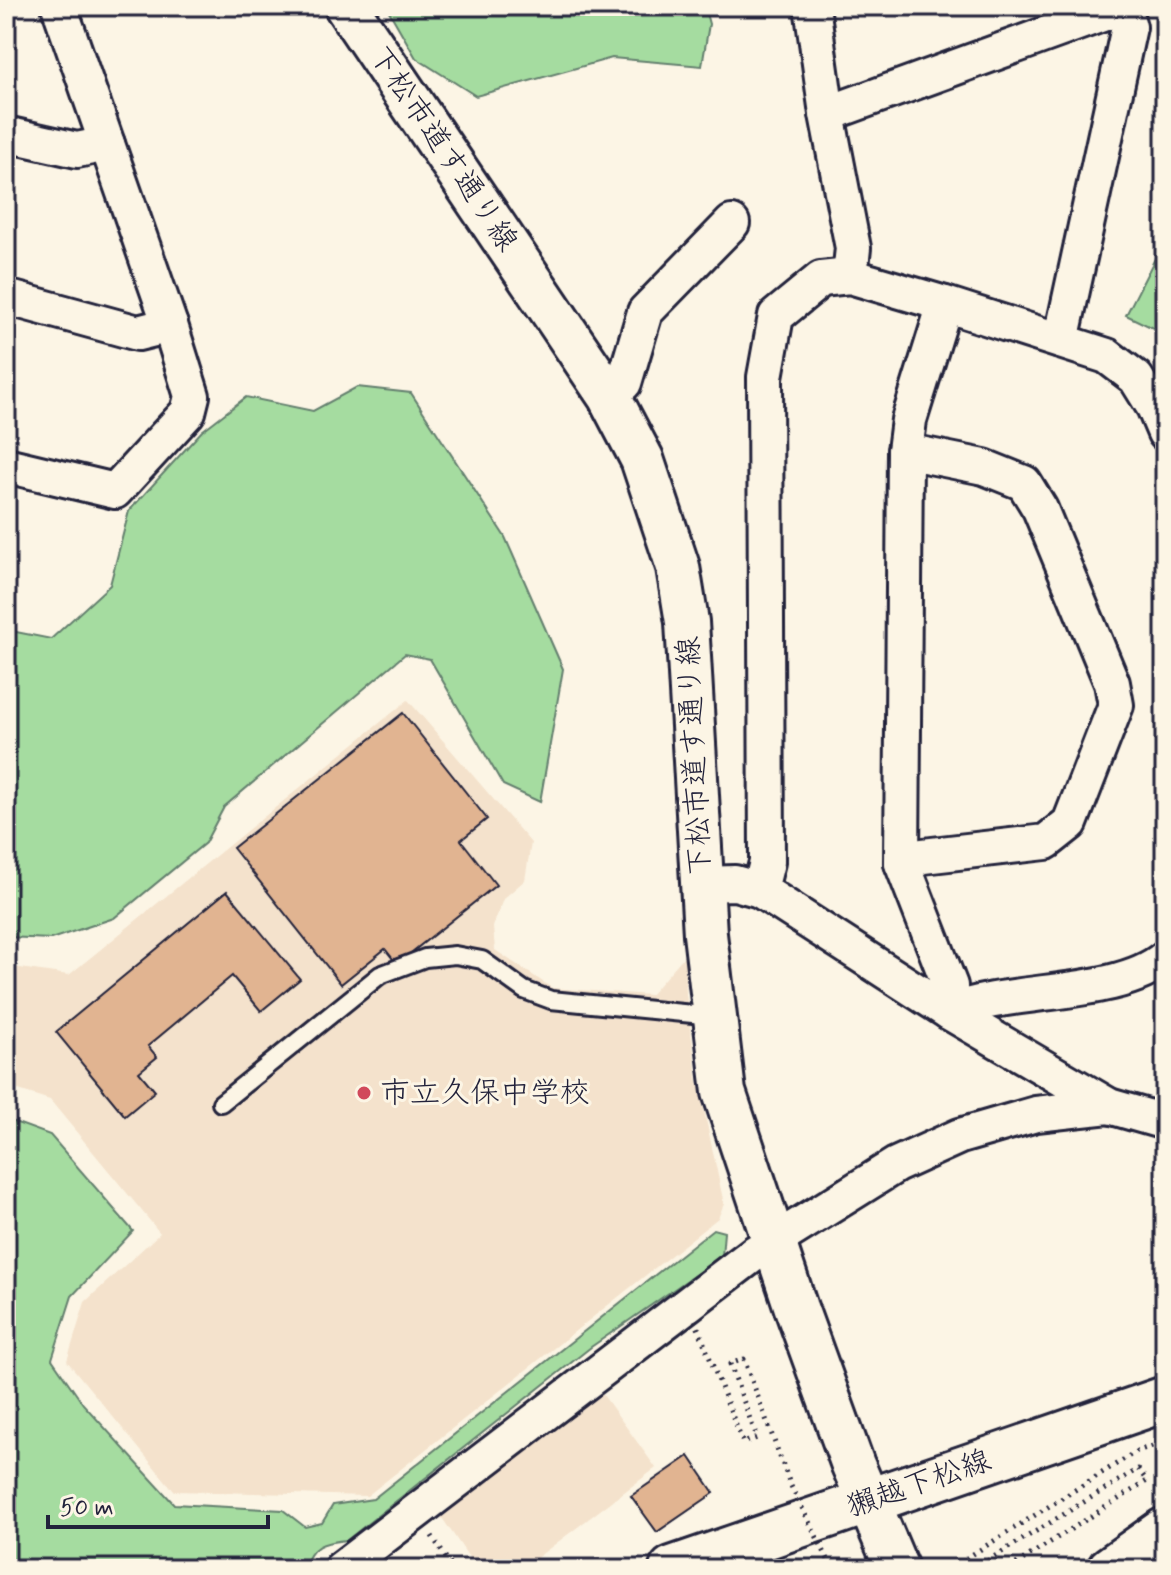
<svg xmlns="http://www.w3.org/2000/svg" width="1171" height="1575" font-family="Mynerve,'Klee One',sans-serif">
<style>
.built{fill:#f4e2cc}
.green{fill:#a5dca0;stroke:#647f6e;stroke-width:2}
.building{fill:#e1b491;stroke:#22223b;stroke-width:2}
.lines{fill:none;stroke-linecap:round;stroke-linejoin:round}
.service-casing{stroke:#22223b;stroke-width:22}
.minor-casing{stroke:#22223b;stroke-width:40}
.tertiary-casing{stroke:#22223b;stroke-width:48}
.secondary-casing{stroke:#22223b;stroke-width:50}
.trunk-casing{stroke:#22223b;stroke-width:50}
.path{stroke:#22223b;stroke-width:5;stroke-dasharray:2 6;stroke-linecap:butt}
.service{stroke:#fcf5e5;stroke-width:16}
.minor{stroke:#fcf5e5;stroke-width:34}
.tertiary{stroke:#fcf5e5;stroke-width:42}
.secondary{stroke:#fcf5e5;stroke-width:44}
.trunk{stroke:#fcf5e5;stroke-width:44}
.path-bridge{stroke:#22223b;stroke-width:5;stroke-dasharray:2 6;stroke-linecap:butt}
.poi-dot{fill:#d1495b;stroke:#fcf5e5;stroke-width:3}
.labels{text-anchor:middle;dominant-baseline:central;stroke-width:6;stroke-linejoin:round;paint-order:stroke}
.street-label{font-size:30px;fill:#22223b;stroke:#fcf5e5}
.poi-label{font-size:30px;fill:#22223b;stroke:#fcf5e5;text-anchor:start}
</style>
<rect width="100%" height="100%" fill="#fcf5e5"/>
<filter id="ink" filterUnits="userSpaceOnUse"><feTurbulence type="fractalNoise" baseFrequency=".0125" numOctaves="2"/><feDisplacementMap in="SourceGraphic" scale="16" xChannelSelector="R" yChannelSelector="G"/><feConvolveMatrix kernelMatrix="1 2 1 2 8 2 1 2 1" color-interpolation-filters="sRGB"/></filter>
<g filter="url(#ink)">
<g class="built">
<polygon points="408,700 531,843 525,880 503,899 493,927 495,950 552,988 650,995 685,955 686,994 697,1077 724,1204 718,1218 367,1496 174,1491 67,1361 85,1302 160,1233 50,1100 6,1086 6,966 69,975"/>
<polygon points="598,1388 656,1468 522,1569 477,1569 438,1512"/>
</g>
<g class="green">
<polygon points="386,6 704,6 709,24 702,66 612,58 476,96 416,58"/>
<polygon points="1165,239 1165,334 1126,315"/>
<polygon points="357,387 411,393 505,537 563,669 540,802 503,785 430,659 405,654 224,807 205,843 114,918 51,939 6,937 6,630 51,639 110,585 129,511 202,431 246,397 313,411"/>
<path d="M 6,1119 L 50,1135 L 133,1231 L 72,1296 L 52,1359 L 83,1404 L 174,1504 L 283,1510 L 305,1527 L 322,1523 L 333,1505 L 373,1499 L 713,1229 L 724,1232 L 722,1256 L 591,1347 L 347,1540 C 322,1543 313,1543 303,1569 L 6,1569 Z"/>
</g>
<g class="building">
<polygon points="403,713 487,819 461,840 496,885 397,964 385,949 341,984 233,848"/>
<polygon points="227,891 300,979 261,1011 232,976 148,1046 157,1057 139,1072 155,1091 125,1116 56,1032"/>
<polygon points="689,1456 714,1493 657,1532 631,1496"/>
</g>
<g class="lines">
<defs>
<polyline id="service" points="221,1103 380,975 425,958 455,955 482,960 524,990 551,1000 713,1016"/>
<g id="minor">
<polyline points="812,6 827,114 853,248 850,276"/>
<polyline points="827,114 1124,6"/>
<polyline points="6,134 77,150 107,144"/>
<polyline points="6,297 138,333 170,325"/>
<path d="M 945,304 L 909,420 L 905,451 L 902,863 L 950,986 L 949,1012 C 1011,987 1118,998 1165,958"/>
<polyline points="1061,341 1129,27 1123,6"/>
<polyline points="609,396 624,383 645,312 732,223"/>
<polyline points="6,465 115,491 188,412 192,396 170,325 59,6"/>
<polyline points="902,863 923,856 1046,842 1070,823 1116,705 1112,683 1040,509 1024,483 984,467 905,451"/>
<polyline points="703,884 735,883 760,890 949,1012 1109,1106 1165,1122"/>
<polyline points="760,890 767,862 765,377 776,316 821,279 850,276 945,304 1107,356 1136,378 1154,407 1165,433"/>
<polyline points="341,1569 755,1253 896,1165 960,1136 1036,1114 1109,1106"/>
</g>
<polyline id="tertiary" points="346,6 609,396 642,459 678,567 687,622 705,934 724,1092 796,1308 853,1465 897,1569"/>
<polyline id="secondary" points="672,1569 1165,1399"/>
<polyline id="trunk" points="1110,1569 1165,1530"/>
</defs>
<use href="#service" class="service-casing"/>
<use href="#minor" class="minor-casing"/>
<use href="#tertiary" class="tertiary-casing"/>
<use href="#secondary" class="secondary-casing"/>
<use href="#trunk" class="trunk-casing"/>
<g class="path">
<polyline points="432,1536 453,1569"/>
<polyline points="959,1569 957,1564 1137,1451 1165,1442"/>
<polyline points="974,1569 1138,1469 1147,1481 1008,1569"/>
</g>
<use href="#service" class="service"/>
<use href="#minor" class="minor"/>
<use href="#tertiary" class="tertiary"/>
<use href="#secondary" class="secondary"/>
<use href="#trunk" class="trunk"/>
<polyline class="path-bridge" points="695,1320 743,1443 757,1438 730,1364 744,1359 790,1484 833,1569"/>
</g>
</g>
<circle class="poi-dot" cx="364" cy="1093" r="8"/>
<g class="labels">
<g class="street-label">
<text transform="translate(443 149) rotate(56)">下松市道す通り線</text>
<text transform="translate(695 756) rotate(-93)">下松市道す通り線</text>
<text transform="translate(919 1484) rotate(-19)">獺越下松線</text>
</g>
<g class="poi-label">
<text x="380" y="1093">市立久保中学校</text>
</g>
</g>
<rect width="1171" height="1575" fill="none" stroke="#fcf5e5" stroke-width="32"/>
<rect x="16" y="16" width="1139" height="1543" fill="none" stroke="#22223b" stroke-width="3" filter="url(#ink)"/>
<path d="M48 1515v12h220v-12" fill="none" stroke="#22223b" stroke-width="4"/>
<text x="60" y="1515" font-size="24" fill="#22223b" stroke="#fcf5e5" stroke-width="6" paint-order="stroke">50 m</text>
</svg>
